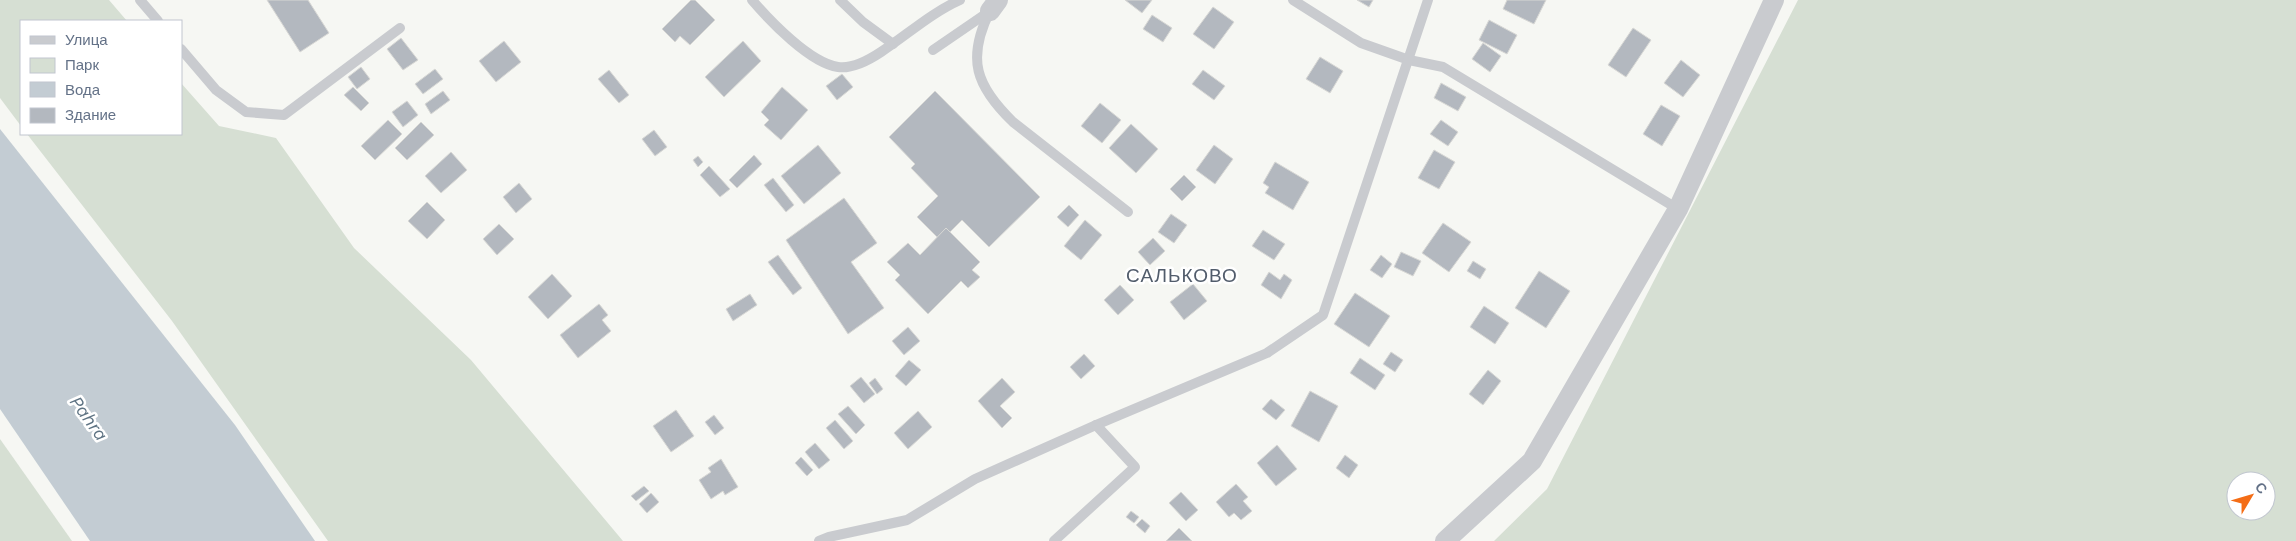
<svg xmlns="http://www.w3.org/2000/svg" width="2296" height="541" font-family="'Work Sans',sans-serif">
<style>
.green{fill:#d6dfd3;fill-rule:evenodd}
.water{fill:#c3ccd3}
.building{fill:#b3b8bf;stroke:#d8d8d5}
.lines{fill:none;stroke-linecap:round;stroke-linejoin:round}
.service{stroke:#c9cbcf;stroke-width:10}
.minor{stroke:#c9cbcf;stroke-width:20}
.labels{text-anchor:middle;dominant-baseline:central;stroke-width:5;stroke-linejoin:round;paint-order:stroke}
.water-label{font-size:18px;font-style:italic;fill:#5e7383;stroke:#fff}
.quarter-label{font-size:19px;letter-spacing:1px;fill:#515c6b;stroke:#fff}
</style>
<rect width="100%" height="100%" fill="#f6f7f3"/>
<g class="green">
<polygon points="0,0 109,0 127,21 21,21 21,126 0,98"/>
<path d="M 1798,0 L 2296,0 L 2296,541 L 1494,541 L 1547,489 ZM 2236,481 L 2266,481 L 2266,511 L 2236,511 Z"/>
<polygon points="181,83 219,126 276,138 354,248 471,360 623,541 328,541 172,321 27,134 181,134"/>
<polygon points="0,439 72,541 0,541"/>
</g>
<polygon class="water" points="0,129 235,425 315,541 90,541 0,409"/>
<g class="building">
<polygon points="267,0 308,0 329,33 300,52"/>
<polygon points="691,0 695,0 715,20 690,45 680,36 675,42 662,29"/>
<polygon points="1125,0 1152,0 1142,13"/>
<polygon points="1357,0 1373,0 1369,7"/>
<polygon points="1507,0 1546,0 1534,24 1503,9"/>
<polygon points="1213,7 1234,22 1214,49 1193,34"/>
<polygon points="1152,15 1172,28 1163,42 1143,29"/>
<polygon points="1489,20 1517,35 1507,54 1479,40"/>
<polygon points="1633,28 1651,40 1626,77 1608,65"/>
<polygon points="401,38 418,60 403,70 387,49"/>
<polygon points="504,41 521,62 496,82 479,61"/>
<polygon points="743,41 761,61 724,97 705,77"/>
<polygon points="1483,43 1501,56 1490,72 1472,59"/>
<polygon points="1320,57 1343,71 1330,93 1306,79"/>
<polygon points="1681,60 1700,75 1683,97 1664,83"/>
<polygon points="361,67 370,79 357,89 348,77"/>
<polygon points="435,69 443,79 423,94 415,84"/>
<polygon points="609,70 629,95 619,103 598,79"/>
<polygon points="1203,70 1225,86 1214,100 1192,84"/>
<polygon points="842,74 853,87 837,100 826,86"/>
<polygon points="1441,83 1466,97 1458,111 1434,98"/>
<polygon points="353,87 369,103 361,111 344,95"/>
<polygon points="782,87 808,110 781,140 764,125 769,120 761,112"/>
<polygon points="443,91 450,100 431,114 425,104"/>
<polygon points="935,91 1040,197 989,247 962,220 941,241 917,217 938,196 911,168 915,164 889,137"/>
<polygon points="407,101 418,115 403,127 392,112"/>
<polygon points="1100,103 1121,120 1102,143 1081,126"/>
<polygon points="1661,105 1680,116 1662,146 1643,134"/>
<polygon points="388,120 402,134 375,160 361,146"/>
<polygon points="1441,120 1458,132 1448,146 1430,134"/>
<polygon points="421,122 434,135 407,160 395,148"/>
<polygon points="1131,124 1158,149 1136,173 1109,148"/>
<polygon points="654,130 667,147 655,156 642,139"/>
<polygon points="818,145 841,173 804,204 781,176"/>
<polygon points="1214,145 1233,159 1215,184 1196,170"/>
<polygon points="1434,150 1455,162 1439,189 1418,178"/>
<polygon points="451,152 467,170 441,193 425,176"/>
<polygon points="754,155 762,164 737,188 729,180"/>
<polygon points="698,156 703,162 698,167 693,160"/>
<polygon points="1275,162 1309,182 1293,210 1265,193 1269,187 1263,183"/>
<polygon points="709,166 730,189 720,197 700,175"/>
<polygon points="1184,175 1196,187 1182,201 1170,189"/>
<polygon points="773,178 794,205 786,212 764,185"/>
<polygon points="519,183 532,199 516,213 503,197"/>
<polygon points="844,198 877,243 851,262 884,308 848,334 786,240"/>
<polygon points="427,202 445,220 427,239 408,221"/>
<polygon points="1069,205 1079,215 1068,227 1057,217"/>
<polygon points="1171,214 1187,225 1174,243 1158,232"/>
<polygon points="1085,220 1102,235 1081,260 1064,246"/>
<polygon points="1443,223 1471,242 1449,272 1422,253"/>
<polygon points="499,224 514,239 497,255 483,239"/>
<polygon points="946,228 980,262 972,270 980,277 968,288 961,281 928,314 895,280 900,275 887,262 908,243 920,255"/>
<polygon points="1263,230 1285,244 1274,260 1252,246"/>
<polygon points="1153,238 1165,251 1150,265 1138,252"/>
<polygon points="1401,252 1421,261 1413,276 1394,267"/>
<polygon points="778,255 802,288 793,295 768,262"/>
<polygon points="1381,255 1392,264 1382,278 1370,270"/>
<polygon points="1473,261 1486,269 1480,279 1467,271"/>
<polygon points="1539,271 1570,291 1546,328 1515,308"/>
<polygon points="1269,272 1280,280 1284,274 1292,280 1281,299 1261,285"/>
<polygon points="552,274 572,296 548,319 528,297"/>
<polygon points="1193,284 1207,301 1184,320 1170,302"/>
<polygon points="1120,285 1134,300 1118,315 1104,300"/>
<polygon points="1355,293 1390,316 1369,347 1334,324"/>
<polygon points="750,294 757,305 733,321 726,309"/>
<polygon points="599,304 608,315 602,320 611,331 578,358 560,335"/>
<polygon points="1484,306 1509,323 1495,344 1470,327"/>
<polygon points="908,327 920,341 904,355 892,341"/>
<polygon points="1391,352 1403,360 1395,372 1383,364"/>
<polygon points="1084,354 1095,366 1081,379 1070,367"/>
<polygon points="1360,358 1385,375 1375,390 1350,373"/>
<polygon points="909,360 921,370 906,386 895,376"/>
<polygon points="1488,370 1501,381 1483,405 1469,394"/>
<polygon points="861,377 875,394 864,403 850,386"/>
<polygon points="875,378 883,389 877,394 869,383"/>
<polygon points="1002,378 1015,392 1000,406 1012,418 1002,428 978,401"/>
<polygon points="1310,391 1338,406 1319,442 1291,426"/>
<polygon points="1271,399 1285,410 1276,420 1262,409"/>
<polygon points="848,406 865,425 856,434 838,414"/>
<polygon points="676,410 694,436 671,452 653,426"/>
<polygon points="918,411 932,427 908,449 894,433"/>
<polygon points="714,415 724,428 715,435 705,422"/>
<polygon points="835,420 853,441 844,449 826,428"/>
<polygon points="815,443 830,460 819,469 805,452"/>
<polygon points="1277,445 1297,469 1276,486 1257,463"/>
<polygon points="1345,455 1358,465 1349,478 1336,468"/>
<polygon points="801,457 813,470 807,476 795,463"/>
<polygon points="721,459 738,487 725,495 723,491 711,499 699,480 711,472 708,468"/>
<polygon points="1236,484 1248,497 1243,501 1252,511 1241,520 1234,513 1229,517 1216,502"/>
<polygon points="644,486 649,491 636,501 631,496"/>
<polygon points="1181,492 1198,510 1186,521 1169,503"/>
<polygon points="651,493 659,502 647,513 639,504"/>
<polygon points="1131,511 1139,517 1134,523 1126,517"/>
<polygon points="1142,519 1150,526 1145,533 1136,525"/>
<polygon points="1179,528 1192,541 1166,541"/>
</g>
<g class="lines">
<g class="service">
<polyline points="140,0 158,21"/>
<path d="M 752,0 C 770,21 810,63 838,67 C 852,69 869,60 881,52 C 907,35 931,13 960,0"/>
<polyline points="840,0 863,22 893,44"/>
<polyline points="1293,0 1361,43 1409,60 1443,67 1678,209"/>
<path d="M 990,11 C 966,59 976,86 1013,122 L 1128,212"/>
<polyline points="181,49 216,90 246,112 284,115 400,28"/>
<polyline points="933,50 987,13"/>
<polyline points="819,541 829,537 907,520 975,479 1096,425 1267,353 1323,315 1428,0"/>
<polyline points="1054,541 1135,467 1096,425"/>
</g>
<g class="minor">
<polyline points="990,11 998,0"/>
<polyline points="1445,541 1532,461 1678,209 1774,0"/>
</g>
</g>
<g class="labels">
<g class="water-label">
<text transform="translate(89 418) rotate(54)">Pahra</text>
</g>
<g class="quarter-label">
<text x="1182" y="275">САЛЬКОВО</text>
</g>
</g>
<rect x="20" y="20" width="162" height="115" fill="#ffffff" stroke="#c1c6cf"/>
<rect x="30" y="36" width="25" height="8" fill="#c9cbcf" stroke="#c1c6cf"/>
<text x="65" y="45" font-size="15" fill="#637187">Улица</text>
<rect x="30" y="58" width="25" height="15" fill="#d6dfd3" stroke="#c1c6cf"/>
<text x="65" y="70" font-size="15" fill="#637187">Парк</text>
<rect x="30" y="82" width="25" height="15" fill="#c3ccd3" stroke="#c1c6cf"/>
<text x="65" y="95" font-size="15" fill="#637187">Вода</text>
<rect x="30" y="108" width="25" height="15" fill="#b3b8bf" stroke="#c1c6cf"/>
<text x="65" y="120" font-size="15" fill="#637187">Здание</text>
<g transform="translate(2251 496) rotate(52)"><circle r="24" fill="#ffffff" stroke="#c1c6cf"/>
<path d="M0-4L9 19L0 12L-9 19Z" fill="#f46d16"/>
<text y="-8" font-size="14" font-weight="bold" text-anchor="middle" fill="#637187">С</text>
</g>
</svg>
